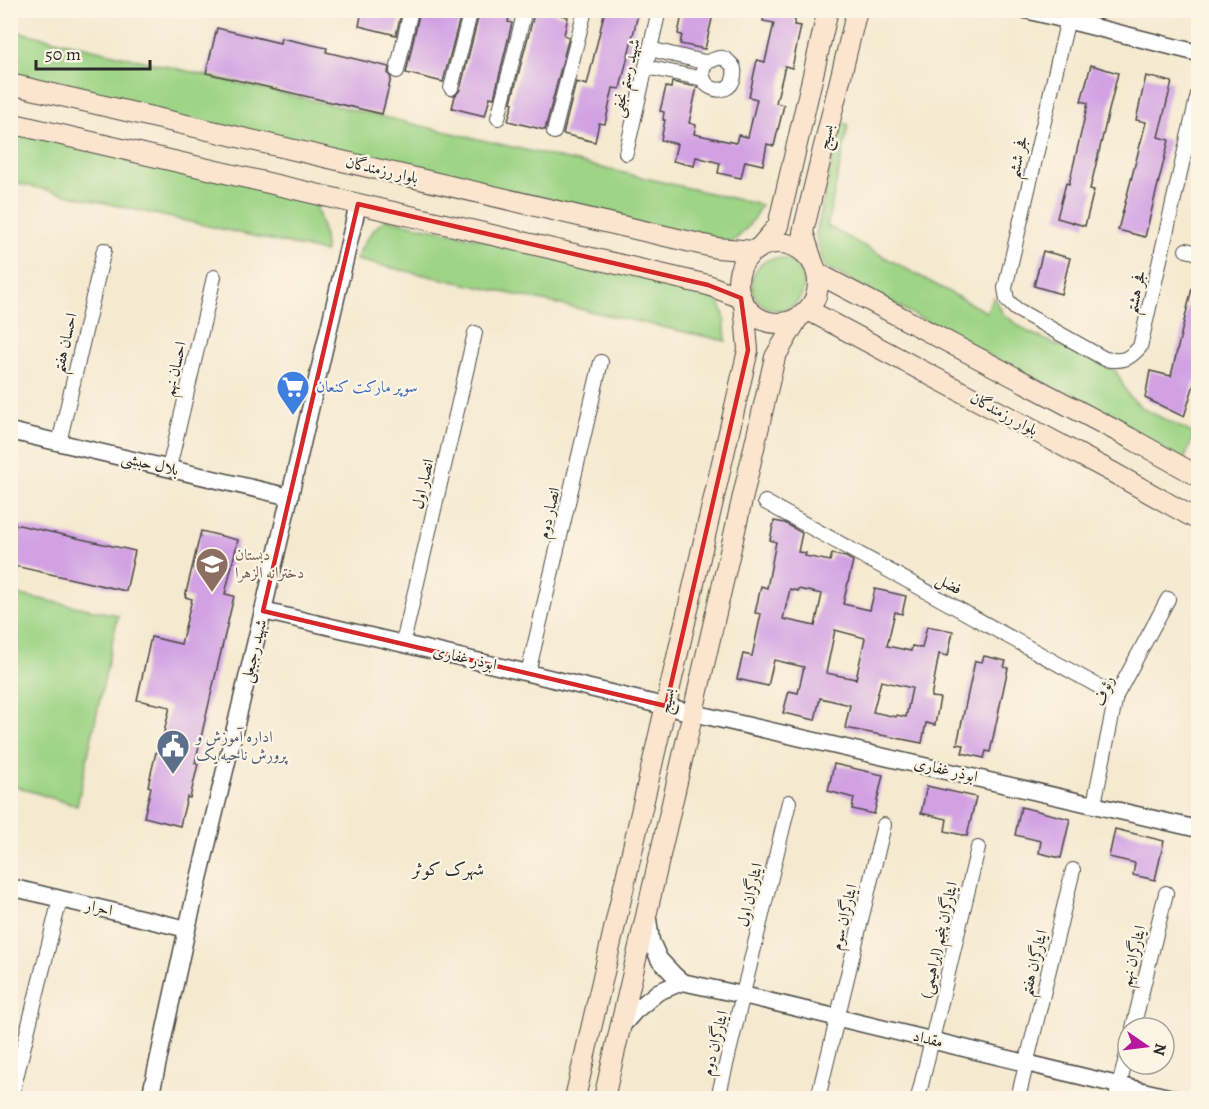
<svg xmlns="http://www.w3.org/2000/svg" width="1209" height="1109" font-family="Alegreya,Amiri,serif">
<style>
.green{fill:#9ed486;stroke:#648058;stroke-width:1.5}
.building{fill:#d1a1e3;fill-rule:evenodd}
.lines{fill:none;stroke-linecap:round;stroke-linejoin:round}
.minor-casing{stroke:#494844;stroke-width:16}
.tertiary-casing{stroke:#494844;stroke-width:19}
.secondary-casing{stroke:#494844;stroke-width:22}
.minor{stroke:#fff;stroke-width:14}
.tertiary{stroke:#fff;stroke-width:16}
.secondary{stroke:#fce5cf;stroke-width:20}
.marked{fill:none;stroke:#d62828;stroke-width:4.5;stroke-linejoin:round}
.labels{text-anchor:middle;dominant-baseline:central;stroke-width:4.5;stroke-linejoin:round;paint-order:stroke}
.street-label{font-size:16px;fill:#2b2b2b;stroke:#fcf5e5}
.shop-label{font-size:16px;fill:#366cbe;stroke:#fcf5e5;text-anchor:start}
.education-label{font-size:16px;fill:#785e54;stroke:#fcf5e5;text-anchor:start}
.service-label{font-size:16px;fill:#4e5e75;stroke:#fcf5e5;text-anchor:start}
.neighbourhood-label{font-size:18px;fill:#2b2b2b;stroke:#fcf5e5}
</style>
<rect width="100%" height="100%" fill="#fcf5e5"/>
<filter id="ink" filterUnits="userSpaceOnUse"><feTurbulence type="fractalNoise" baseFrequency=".0167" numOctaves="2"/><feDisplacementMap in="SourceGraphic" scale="12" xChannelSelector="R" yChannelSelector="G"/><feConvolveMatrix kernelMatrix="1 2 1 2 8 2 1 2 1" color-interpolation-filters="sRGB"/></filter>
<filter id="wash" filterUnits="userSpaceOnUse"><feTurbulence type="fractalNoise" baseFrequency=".008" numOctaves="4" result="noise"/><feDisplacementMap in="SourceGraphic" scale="24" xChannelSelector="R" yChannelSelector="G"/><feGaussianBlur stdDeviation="1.35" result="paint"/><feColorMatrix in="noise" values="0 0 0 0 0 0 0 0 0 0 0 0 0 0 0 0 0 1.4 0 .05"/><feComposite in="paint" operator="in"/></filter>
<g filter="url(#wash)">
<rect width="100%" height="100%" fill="#f5e9d0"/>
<g class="green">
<path d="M 11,30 L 761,205 C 751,225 742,236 723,248 L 11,84 Z"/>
<path d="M 11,123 L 310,192 C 319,213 325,231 325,252 L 11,182 Z"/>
<polygon points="840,123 848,124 847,132 827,226 986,312 994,297 1003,314 1028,332 1116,371 1128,395 1142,408 1194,434 1184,461 824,266 816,235"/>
<path d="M 385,219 L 714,288 L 724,315 L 726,341 L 356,260 C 362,243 371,231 385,219 Z"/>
<circle cx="778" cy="284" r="26"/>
<polygon points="11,593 118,615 77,806 11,785"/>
</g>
<g id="blocks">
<g class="building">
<polygon points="362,10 402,10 396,35 359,26"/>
<polygon points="420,10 462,10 443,82 406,73"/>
<polygon points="480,10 511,10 508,22 512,23 494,98 490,97 485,116 452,108 455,96 460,90"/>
<polygon points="535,10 543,10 568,17 564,35 569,37 545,130 508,121 513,103 511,102"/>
<polygon points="605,10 639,10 620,89 613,88 605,124 599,123 595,142 563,134 576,82 587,85"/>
<polygon points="683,10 714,10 705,49 680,44 682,35 678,34"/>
<polygon points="765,10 797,10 794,25 801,26 792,68 785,66 776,103 784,105 774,146 767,144 763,165 745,161 741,178 718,173 720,163 696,157 694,166 673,161 677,144 661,140 665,120 663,120 664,112 660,111 666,87 671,88 672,82 697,87 689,123 696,125 694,134 736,143 738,135 748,137 757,99 749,97 757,60 765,62 774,23 763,21"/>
<polygon points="217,28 280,43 281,38 327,48 326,52 389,67 388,73 391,78 382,114 206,73"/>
<polygon points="1091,65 1118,73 1090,189 1094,190 1085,226 1057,218 1066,183 1069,184 1088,103 1081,101"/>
<polygon points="1146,76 1172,82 1158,137 1169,140 1145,237 1118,230 1146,122 1136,120"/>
<polygon points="1043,251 1070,258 1061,294 1034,286"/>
<polygon points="1194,280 1198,281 1198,381 1195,381 1184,417 1145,398 1150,371 1171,376"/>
<path d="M 774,521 L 785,523 L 802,533 L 798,552 L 806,553 L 805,556 L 830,561 L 832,554 L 846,557 L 853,561 L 843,604 L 870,610 L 875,589 L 906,596 L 902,614 L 895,612 L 887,646 L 911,651 L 912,646 L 922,648 L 927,626 L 953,631 L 948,656 L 939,654 L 931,697 L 940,698 L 935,725 L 926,723 L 922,743 L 845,728 L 850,705 L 820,698 L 815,720 L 783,713 L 789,691 L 798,693 L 804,667 L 774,660 L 768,686 L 737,679 L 743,654 L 752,656 L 761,614 L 755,613 L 761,586 L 767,588 L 776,542 L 770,540 ZM 790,589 L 798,591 L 798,589 L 822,594 L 815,626 L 783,619 ZM 835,630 L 865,638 L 856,679 L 826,673 ZM 881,681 L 912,688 L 906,717 L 897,715 L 896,717 L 873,712 Z"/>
<polygon points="10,523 135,551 126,591 10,565"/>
<polygon points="201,531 238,540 225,594 234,596 195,763 198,764 190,798 187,797 180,826 144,817 151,787 148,786 156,752 159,753 170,707 137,700 151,637 181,644 192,599 185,597"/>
<polygon points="984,656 1006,661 1004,667 1008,668 990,752 986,751 984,758 962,753 964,745 957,744 975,661 982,662"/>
<polygon points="834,764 883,775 874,814 852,809 854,798 828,791"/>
<polygon points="927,786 976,797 967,836 945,831 947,819 921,813"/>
<polygon points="1021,807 1070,819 1061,858 1039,853 1041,841 1015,835"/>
<polygon points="1115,829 1164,841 1155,880 1133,875 1135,863 1109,857"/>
</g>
</g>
</g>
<g filter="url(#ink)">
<use href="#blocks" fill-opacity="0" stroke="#494844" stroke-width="1.5"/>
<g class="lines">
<defs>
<g id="minor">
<path d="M 1070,10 L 1005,288 L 1007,300 L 1016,309 L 1105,359 C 1122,362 1128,360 1140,347 L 1198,94"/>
<path d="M 650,49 C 662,52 674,55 687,58 C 692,59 699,61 705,62 C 714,62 720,52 730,63 C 734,66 735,71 734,76 C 730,102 689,87 707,62"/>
<polyline points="646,67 704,79"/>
<polyline points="397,71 411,10"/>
<polyline points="451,88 471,10"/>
<polyline points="498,118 525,10"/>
<polyline points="554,132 585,10"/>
<polyline points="626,153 659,10"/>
<polyline points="1186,250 1198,253"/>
<polyline points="59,443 104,250"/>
<polyline points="169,468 214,277"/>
<polyline points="765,502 1116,696"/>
<polyline points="403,643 475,333"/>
<polyline points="528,673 601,362"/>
<polyline points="1094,804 1116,696 1168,599"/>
<polyline points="1133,1028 1166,893"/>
<polyline points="11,1098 60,899"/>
<polyline points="718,1098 789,802"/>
<polyline points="818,1098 884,825"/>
<polyline points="918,1098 978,848"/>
<polyline points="1018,1098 1073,870"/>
<polyline points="1116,1098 1128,1050"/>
</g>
<g id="tertiary">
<polyline points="1026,10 1198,53"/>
<polyline points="10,431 290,497"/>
<polyline points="263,611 528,673 693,713 1198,829"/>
<polyline points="10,887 187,929"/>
<polyline points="648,919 651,941 659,959 674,975 682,982 743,995 1172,1098"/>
<polyline points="620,1028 635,1011 658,992 682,982"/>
<polyline points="150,1098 187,929 263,611 358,204"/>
</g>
<g id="secondary">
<polyline points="10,84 717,248 755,251"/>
<polyline points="10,123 708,285 741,298"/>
<circle cx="778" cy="283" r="40"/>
<polyline points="758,249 778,226 828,10"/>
<polyline points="813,263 803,232 857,10"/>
<polyline points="817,273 1130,438 1198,476"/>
<polyline points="808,310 1112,472 1198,520"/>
<polyline points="575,1098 748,350 744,303"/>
<polyline points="604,1098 775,357 798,318"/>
</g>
</defs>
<use href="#minor" class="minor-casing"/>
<use href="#tertiary" class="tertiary-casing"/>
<use href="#secondary" class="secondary-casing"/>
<use href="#minor" class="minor"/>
<use href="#tertiary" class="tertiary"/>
<use href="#secondary" class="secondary"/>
</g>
</g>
<path class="marked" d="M 358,204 L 708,285 L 741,298 L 748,350 L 666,706 L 263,611 Z"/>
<defs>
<symbol id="supermarket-pin" viewBox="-11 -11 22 30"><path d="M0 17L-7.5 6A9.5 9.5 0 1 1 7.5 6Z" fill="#3f7fe0" stroke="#fcf5e5"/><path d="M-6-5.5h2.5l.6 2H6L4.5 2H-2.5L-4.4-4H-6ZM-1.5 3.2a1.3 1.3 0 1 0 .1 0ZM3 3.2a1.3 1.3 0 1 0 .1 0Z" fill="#fff"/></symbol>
<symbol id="school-pin" viewBox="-11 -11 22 30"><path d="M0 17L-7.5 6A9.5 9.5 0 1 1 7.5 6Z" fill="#8d6e63" stroke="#fcf5e5"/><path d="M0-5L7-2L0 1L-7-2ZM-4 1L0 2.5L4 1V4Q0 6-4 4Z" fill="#fff"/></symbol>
<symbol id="civic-pin" viewBox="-11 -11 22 30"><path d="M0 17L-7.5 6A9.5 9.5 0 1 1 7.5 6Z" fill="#5c6f8a" stroke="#fcf5e5"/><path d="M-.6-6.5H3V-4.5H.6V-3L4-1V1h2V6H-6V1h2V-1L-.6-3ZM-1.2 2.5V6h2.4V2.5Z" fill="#fff"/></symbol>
</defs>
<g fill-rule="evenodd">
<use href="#supermarket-pin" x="274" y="368" width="38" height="52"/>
<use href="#school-pin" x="193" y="545" width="38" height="52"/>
<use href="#civic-pin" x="154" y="727" width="38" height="52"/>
</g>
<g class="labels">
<g class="street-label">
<text transform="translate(626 78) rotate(-77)">شهید رستم نجفی</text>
<text transform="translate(826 137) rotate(-76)">بسیج</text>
<text transform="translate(1018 157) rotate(-77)">فجر ششم</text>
<text transform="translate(382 170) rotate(13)">بلوار رزمندگان</text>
<text transform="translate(1136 292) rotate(-77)">فجر هشتم</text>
<text transform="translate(65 343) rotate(-77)">احسان هفتم</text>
<text transform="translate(175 369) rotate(-77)">احسان نهم</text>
<text transform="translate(1004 414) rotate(28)">بلوار رزمندگان</text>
<text transform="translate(150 464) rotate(13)">بلال حبشی</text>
<text transform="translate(423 484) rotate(-77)">انصار اول</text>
<text transform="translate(549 513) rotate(-77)">انصار دوم</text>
<text transform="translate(949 584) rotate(29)">فضل</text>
<text transform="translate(254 651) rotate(-76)">شهید رجبعلی</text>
<text transform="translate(465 658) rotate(13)">ابوذر غفاری</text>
<text transform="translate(1104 691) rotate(-70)">رئوف</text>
<text transform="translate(667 701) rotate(-77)">بسیج</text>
<text transform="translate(946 770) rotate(13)">ابوذر غفاری</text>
<text transform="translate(750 895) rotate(-77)">ایثارگران اول</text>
<text transform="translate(99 908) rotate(13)">احرار</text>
<text transform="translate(844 917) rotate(-76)">ایثارگران سوم</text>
<text transform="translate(939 940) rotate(-77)">ایثارگران پنجم (ابراهیمی)</text>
<text transform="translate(1133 956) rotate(-76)">ایثارگران نهم</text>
<text transform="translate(1034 963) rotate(-76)">ایثارگران هفتم</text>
<text transform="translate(928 1039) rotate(14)">مقداد</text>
<text transform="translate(715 1043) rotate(-76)">ایثارگران دوم</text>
</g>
<g class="shop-label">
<text x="316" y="387">سوپر مارکت کنعان</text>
</g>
<g class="education-label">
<text x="235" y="555">دبستان<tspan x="235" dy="18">دخترانه الزهرا</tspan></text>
</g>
<g class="service-label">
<text x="196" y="737">اداره آموزش و<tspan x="196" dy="18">پرورش ناحیه یک</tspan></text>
</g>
<g class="neighbourhood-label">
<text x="448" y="869">شهرک کوثر</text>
</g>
</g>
<rect width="1209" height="1109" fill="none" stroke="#fcf5e5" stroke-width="36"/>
<g transform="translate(1146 1046) rotate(104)"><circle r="28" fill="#fcf5e5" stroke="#a8a49b" stroke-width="1.5"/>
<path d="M0-4.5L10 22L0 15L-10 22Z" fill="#b5179e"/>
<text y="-9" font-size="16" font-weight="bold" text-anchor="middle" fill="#2b2b2b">N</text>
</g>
<path d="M36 60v9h114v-9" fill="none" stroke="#2b2b2b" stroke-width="3"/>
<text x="45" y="60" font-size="18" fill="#2b2b2b" stroke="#fcf5e5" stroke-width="4.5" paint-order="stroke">50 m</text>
</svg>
